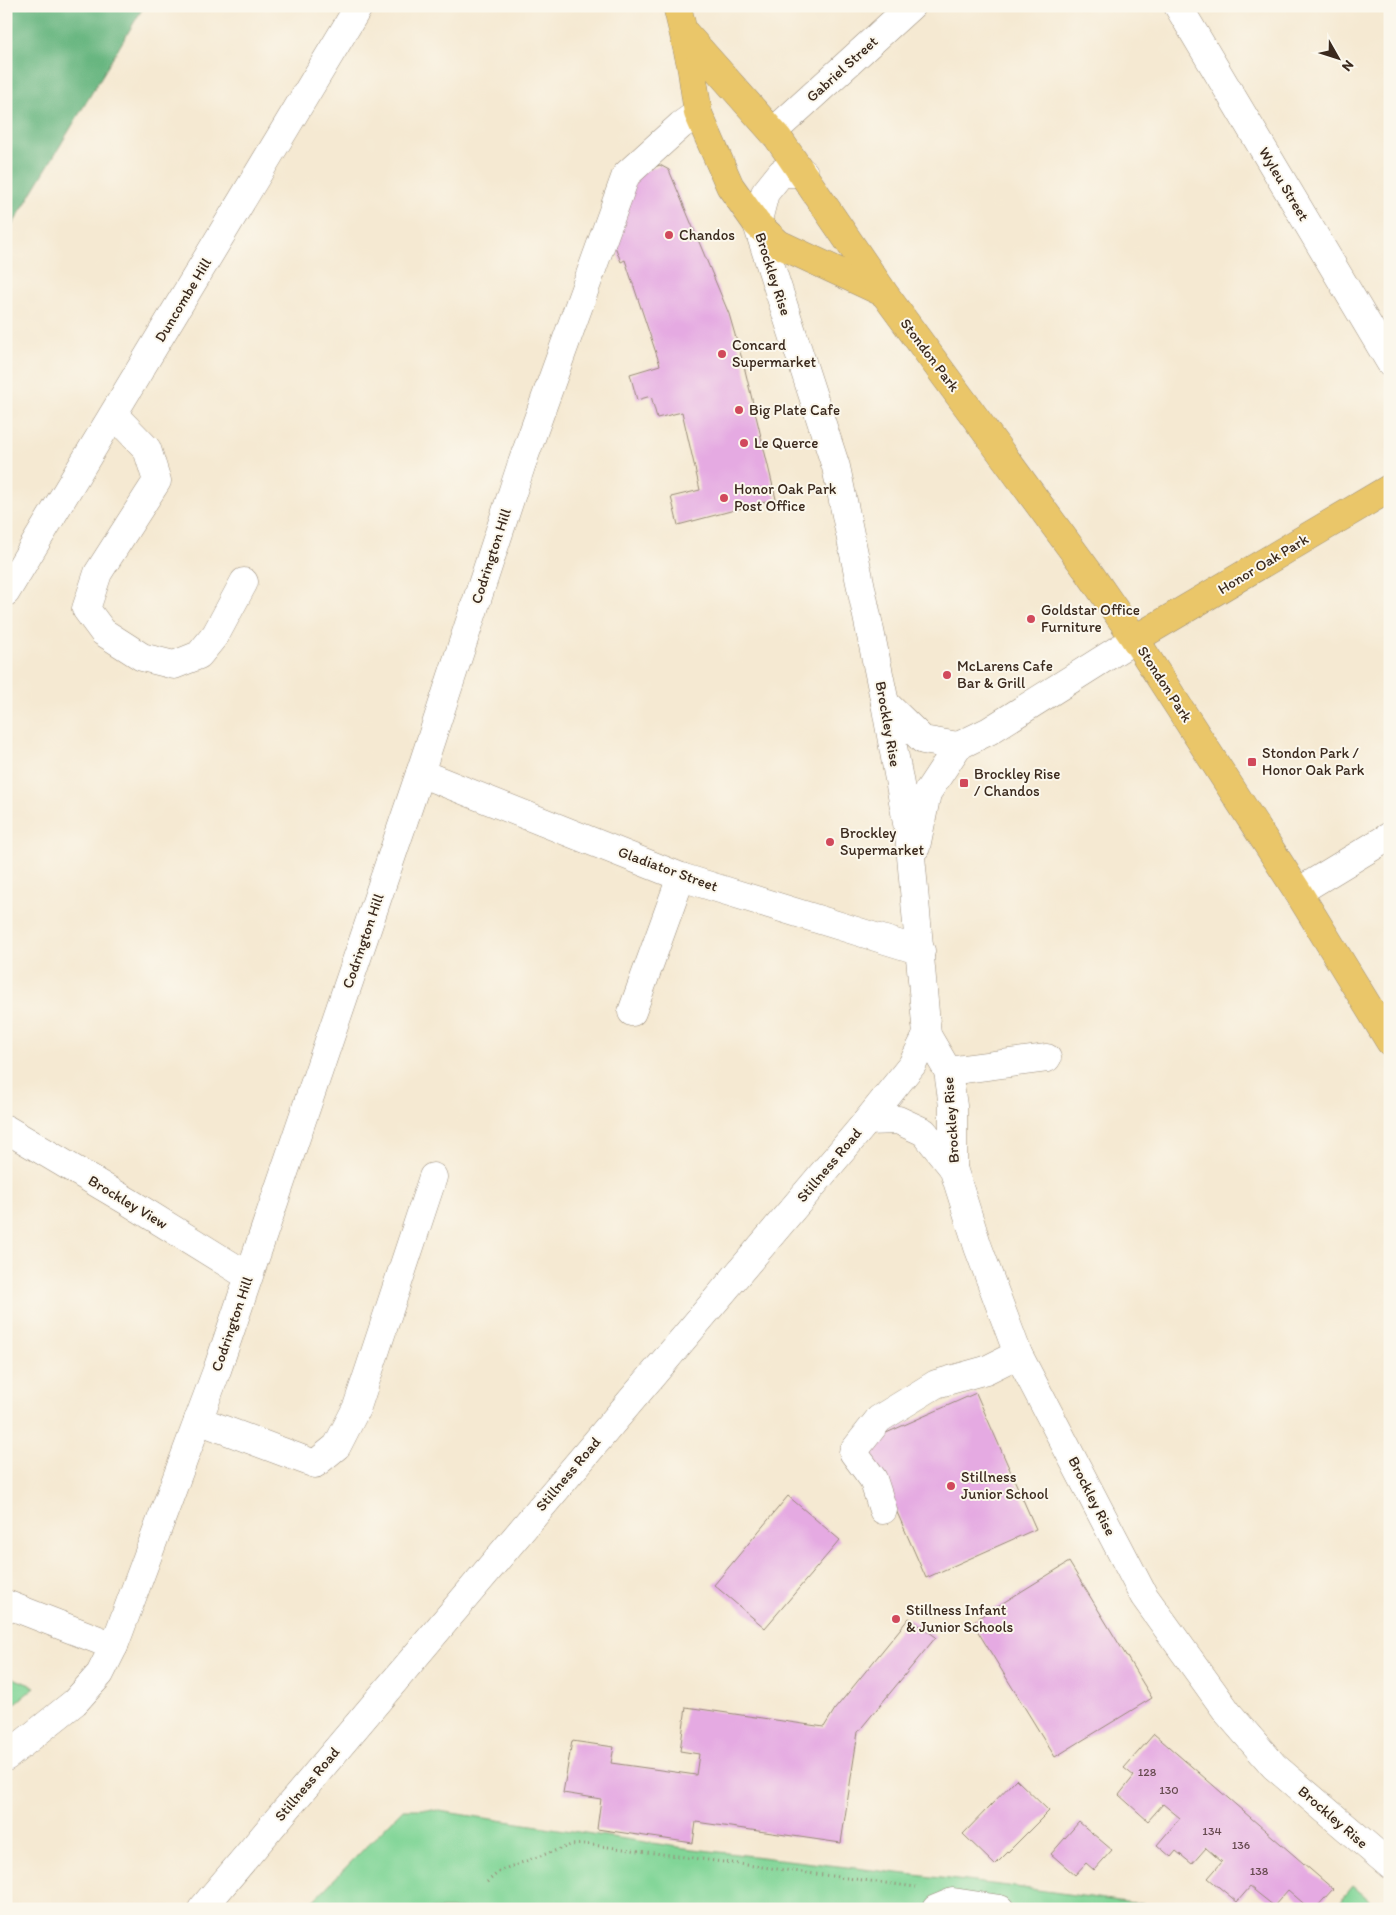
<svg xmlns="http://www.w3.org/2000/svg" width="1396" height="1915" font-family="Itim,sans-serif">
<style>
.green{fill:#81d597;stroke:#5e805a}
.forest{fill:#68b680;stroke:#52704f}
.building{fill:#e5aae2}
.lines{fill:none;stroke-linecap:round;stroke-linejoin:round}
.minor-casing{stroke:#988a78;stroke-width:29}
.major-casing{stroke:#988a78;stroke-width:29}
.path{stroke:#988a78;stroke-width:3;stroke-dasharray:1 4;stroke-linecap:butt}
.minor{stroke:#fff;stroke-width:28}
.major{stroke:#eac669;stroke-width:28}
.poi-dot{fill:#d1495b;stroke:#fbf7ec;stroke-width:2}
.labels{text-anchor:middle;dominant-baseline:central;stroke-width:4;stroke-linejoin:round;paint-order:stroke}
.number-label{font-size:12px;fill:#664a4f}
.street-label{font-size:15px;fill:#3b2a1e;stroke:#fbf7ec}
.poi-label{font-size:15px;fill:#3b2a1e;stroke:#fbf7ec;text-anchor:start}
</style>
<rect width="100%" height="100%" fill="#fbf7ec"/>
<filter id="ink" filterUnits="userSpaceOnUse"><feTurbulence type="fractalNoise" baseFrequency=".02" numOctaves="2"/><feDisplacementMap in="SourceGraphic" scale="10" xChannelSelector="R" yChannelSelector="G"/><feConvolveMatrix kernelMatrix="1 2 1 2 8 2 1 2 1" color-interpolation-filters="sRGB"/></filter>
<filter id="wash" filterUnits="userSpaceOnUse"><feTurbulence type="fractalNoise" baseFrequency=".0096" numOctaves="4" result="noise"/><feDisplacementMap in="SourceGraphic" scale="20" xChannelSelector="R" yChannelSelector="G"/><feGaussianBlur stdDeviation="1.12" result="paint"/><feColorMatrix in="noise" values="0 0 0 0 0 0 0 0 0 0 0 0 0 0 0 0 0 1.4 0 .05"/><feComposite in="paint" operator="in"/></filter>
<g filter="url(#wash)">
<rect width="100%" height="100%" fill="#f5e9d2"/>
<g class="green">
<polygon points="6,1675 35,1687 6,1711"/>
<polygon points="403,1809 425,1809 685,1848 1008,1886 1178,1909 305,1909"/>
<polygon points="1353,1886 1380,1909 1334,1909"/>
</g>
<polygon class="forest" points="6,6 144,6 13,224 6,224"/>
<g id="blocks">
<g class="building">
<polygon points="660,165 669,170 729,314 744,366 776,499 678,525 671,497 700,490 682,412 657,418 651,396 637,400 630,374 660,365 625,260 621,262 610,233 629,177"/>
<polygon points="976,1393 1036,1529 926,1578 866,1442"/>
<polygon points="788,1496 840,1540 765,1628 714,1585"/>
<polygon points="1069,1562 1152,1698 1055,1757 972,1622"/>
<polygon points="909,1618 936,1637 858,1732 841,1843 696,1822 693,1843 597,1829 601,1799 563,1793 572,1741 614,1747 611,1763 696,1775 699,1754 680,1751 686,1707 824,1727 835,1709"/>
<polygon points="1154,1734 1333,1889 1315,1909 1310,1909 1288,1890 1274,1906 1250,1887 1237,1902 1208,1878 1222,1862 1206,1848 1192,1864 1176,1851 1171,1857 1157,1845 1180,1818 1163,1804 1148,1821 1119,1795 1134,1776 1124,1768"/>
<polygon points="1016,1779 1049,1811 995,1865 963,1834"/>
<polygon points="1079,1822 1112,1850 1094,1870 1086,1863 1075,1875 1051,1854"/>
</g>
</g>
</g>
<g filter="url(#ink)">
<use href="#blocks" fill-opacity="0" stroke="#988a78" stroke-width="1"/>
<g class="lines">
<defs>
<g id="minor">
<polyline points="1178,6 1390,362"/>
<polyline points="773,132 911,6"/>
<polyline points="804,173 781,173 765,193 757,224 836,467 885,703 909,834 927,1035 948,1071 953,1106 953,1168 978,1247 1018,1354 1144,1596 1228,1713 1274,1766 1390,1865"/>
<polyline points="114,415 147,449 157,481 98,573 86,609 103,632 142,657 174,665 199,655 216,634 244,582"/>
<polyline points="6,592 359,6"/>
<polyline points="885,703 923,740 958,746"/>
<polyline points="420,773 681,877 921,951"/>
<polyline points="916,847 927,793 958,746 989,731 1135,639"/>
<polyline points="1298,892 1390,836"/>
<polyline points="632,1012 681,877"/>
<polyline points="948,1071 1047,1058"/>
<polyline points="867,1121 898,1120 924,1132 953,1168"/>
<polyline points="6,1129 129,1202 248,1276"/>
<polyline points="198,1420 315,1464 337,1446 357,1407 433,1177"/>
<polyline points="883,1510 873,1479 853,1452 879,1419 936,1384 986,1370 1018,1354"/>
<polyline points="6,1604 114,1646"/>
<polyline points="6,1757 75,1702 100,1674 114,1646 217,1370 420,773 521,466 626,175 681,125 698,113"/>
<polyline points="202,1909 867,1121 912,1065 927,1035"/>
<polyline points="936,1909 953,1902 1000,1909"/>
</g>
<g id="major">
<polyline points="677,6 691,65 698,113 730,186 757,224 779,244 882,292"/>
<polyline points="685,33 778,138 884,293 1090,574 1135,639 1298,892 1390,1042"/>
<polyline points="1135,639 1390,488"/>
</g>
</defs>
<use href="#minor" class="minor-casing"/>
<use href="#major" class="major-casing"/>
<polyline class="path" points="487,1882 501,1870 571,1845 585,1844 916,1887"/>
<use href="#minor" class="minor"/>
<use href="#major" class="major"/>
</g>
</g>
<g class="poi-dot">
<circle cx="669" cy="235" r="5"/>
<circle cx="722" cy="354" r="5"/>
<circle cx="739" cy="410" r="5"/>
<circle cx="744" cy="443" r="5"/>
<circle cx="724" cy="498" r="5"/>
<circle cx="1031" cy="619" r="5"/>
<circle cx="947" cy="675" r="5"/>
<rect x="1247" y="757" width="10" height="10" rx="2.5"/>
<rect x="959" y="778" width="10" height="10" rx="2.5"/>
<circle cx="830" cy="842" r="5"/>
<circle cx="951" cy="1486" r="5"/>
<circle cx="896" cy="1619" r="5"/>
</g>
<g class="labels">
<g class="number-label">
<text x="1147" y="1772">128</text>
<text x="1169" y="1790">130</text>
<text x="1212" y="1831">134</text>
<text x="1241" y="1845">136</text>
<text x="1259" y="1871">138</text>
</g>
<g class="street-label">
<text transform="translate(842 69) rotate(-42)">Gabriel Street</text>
<text transform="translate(1284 184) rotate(59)">Wyleu Street</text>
<text transform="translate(773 274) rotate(72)">Brockley Rise</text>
<text transform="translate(183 300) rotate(-59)">Duncombe Hill</text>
<text transform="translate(930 355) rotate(53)">Stondon Park</text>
<text transform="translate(491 556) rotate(-72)">Codrington Hill</text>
<text transform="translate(1263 564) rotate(-31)">Honor Oak Park</text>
<text transform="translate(1165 684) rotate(57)">Stondon Park</text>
<text transform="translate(888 724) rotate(80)">Brockley Rise</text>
<text transform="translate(668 869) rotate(20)">Gladiator Street</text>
<text transform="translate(363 941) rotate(-71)">Codrington Hill</text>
<text transform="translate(951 1120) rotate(-94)">Brockley Rise</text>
<text transform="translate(829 1165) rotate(-50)">Stillness Road</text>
<text transform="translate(128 1202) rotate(31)">Brockley View</text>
<text transform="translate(232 1324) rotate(-71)">Codrington Hill</text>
<text transform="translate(568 1474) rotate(-50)">Stillness Road</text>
<text transform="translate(1092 1496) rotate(63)">Brockley Rise</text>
<text transform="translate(307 1784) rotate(-50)">Stillness Road</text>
<text transform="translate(1333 1817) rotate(41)">Brockley Rise</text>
</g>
<g class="poi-label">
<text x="679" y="235">Chandos</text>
<text x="732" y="345">Concard<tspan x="732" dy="17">Supermarket</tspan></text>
<text x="749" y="410">Big Plate Cafe</text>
<text x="754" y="443">Le Querce</text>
<text x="734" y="489">Honor Oak Park<tspan x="734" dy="17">Post Office</tspan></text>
<text x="1041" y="610">Goldstar Office<tspan x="1041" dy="17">Furniture</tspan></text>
<text x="957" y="666">McLarens Cafe<tspan x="957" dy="17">Bar &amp; Grill</tspan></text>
<text x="1262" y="753">Stondon Park /<tspan x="1262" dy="17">Honor Oak Park</tspan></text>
<text x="974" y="774">Brockley Rise<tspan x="974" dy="17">/ Chandos</tspan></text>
<text x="840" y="833">Brockley<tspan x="840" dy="17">Supermarket</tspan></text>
<text x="961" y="1477">Stillness<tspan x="961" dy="17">Junior School</tspan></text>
<text x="906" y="1610">Stillness Infant<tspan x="906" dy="17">&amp; Junior Schools</tspan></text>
</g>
</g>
<rect width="1396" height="1915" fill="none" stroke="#fbf7ec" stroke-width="25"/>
<g transform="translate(1338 58) rotate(129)" stroke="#fbf7ec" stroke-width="4" paint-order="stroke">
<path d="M0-4L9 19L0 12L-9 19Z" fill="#3b2a1e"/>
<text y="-8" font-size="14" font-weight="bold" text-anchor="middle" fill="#3b2a1e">N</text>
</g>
</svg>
